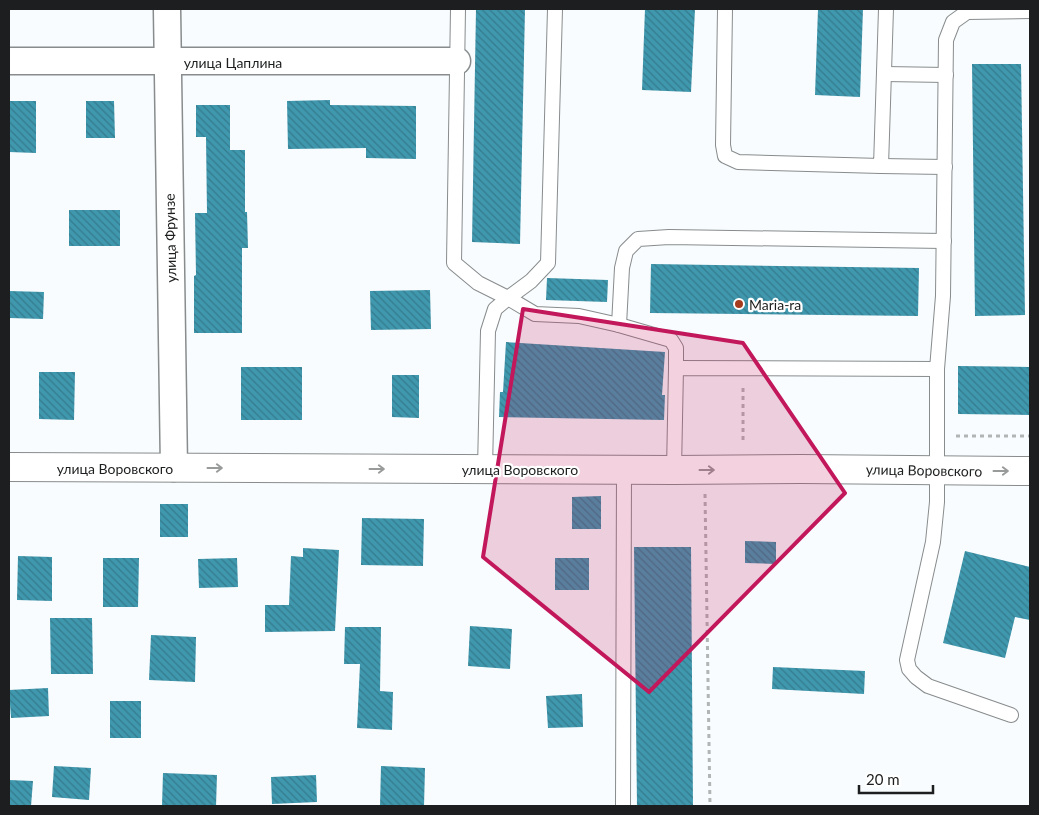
<svg xmlns="http://www.w3.org/2000/svg" width="1039" height="815" font-family="Lato,sans-serif">
<style>
.building{fill:url(#building-back-hatch)}
.lines{fill:none;stroke-linecap:round;stroke-linejoin:round}
.lane-casing{stroke:#888c8d;stroke-width:16}
.street-casing{stroke:#888c8d;stroke-width:29}
.secondary-casing{stroke:#888c8d;stroke-width:30}
.path{stroke:#b2b5b6;stroke-width:3;stroke-dasharray:4 4;stroke-linecap:butt}
.lane{stroke:#fff;stroke-width:14}
.street{stroke:#fff;stroke-width:26}
.secondary{stroke:#fff;stroke-width:28}
.oneway{stroke:#999a9a}
.marked{fill:#c2185b;fill-opacity:0.2;stroke:#c2185b;stroke-width:4;stroke-linejoin:round}
.poi-dot{fill:#a43c1d;stroke:#fff;stroke-width:2}
.labels{text-anchor:middle;dominant-baseline:central;stroke-width:4.5;stroke-linejoin:round;paint-order:stroke}
.street-label{font-size:14px;fill:#1d1e1f;stroke:#fff}
.poi-label{font-size:14px;fill:#1d1e1f;stroke:#fff;text-anchor:start}
</style>
<defs>
<pattern id="building-back-hatch" width="6" height="6" patternUnits="userSpaceOnUse" patternTransform="scale(1.25)"><rect width="6" height="6" fill="#4098ae"/><path d="M-1 5l2 2M0 0l6 6M5-1l2 2" fill="none" stroke="#357b8d"/></pattern>
</defs>
<rect width="100%" height="100%" fill="#f8fcfe"/>
<g class="building">
<polygon points="476,9 525,9 520,244 472,242"/>
<polygon points="645,9 695,9 691,92 642,90"/>
<polygon points="818,9 863,9 860,97 815,95"/>
<polygon points="972,64 1021,64 1025,315 975,316"/>
<polygon points="330,100 330,105 416,106 416,159 366,158 366,148 288,149 287,101"/>
<polygon points="9,101 36,101 36,153 9,152"/>
<polygon points="86,101 114,101 115,138 86,138"/>
<polygon points="196,105 230,105 230,150 245,150 245,212 247,212 248,248 242,248 242,333 194,333 194,276 196,275 195,213 207,213 206,137 196,137"/>
<rect x="69" y="210" width="51" height="36"/>
<polygon points="651,264 919,268 918,316 650,313"/>
<polygon points="547,278 608,280 607,302 546,300"/>
<polygon points="430,290 431,329 371,330 370,291"/>
<polygon points="9,291 44,292 43,319 9,318"/>
<polygon points="506,342 665,352 662,395 665,395 664,420 499,417 500,392 503,392"/>
<polygon points="958,366 1030,367 1030,415 958,414"/>
<rect x="241" y="367" width="61" height="53"/>
<polygon points="39,372 75,372 74,420 39,419"/>
<polygon points="392,375 419,375 419,418 392,417"/>
<polygon points="601,496 601,529 572,529 572,497"/>
<rect x="160" y="504" width="28" height="33"/>
<polygon points="362,518 424,519 423,566 361,565"/>
<polygon points="745,541 776,542 776,564 745,563"/>
<polygon points="634,547 691,547 693,806 637,806"/>
<polygon points="303,548 339,550 335,631 265,632 265,605 289,605 291,556 303,557"/>
<polygon points="965,551 1030,567 1030,620 1015,617 1005,658 943,643"/>
<polygon points="18,556 52,557 52,601 17,600"/>
<polygon points="103,558 139,558 138,607 103,607"/>
<polygon points="237,558 238,587 199,588 198,559"/>
<rect x="555" y="558" width="34" height="32"/>
<polygon points="50,618 92,618 93,674 51,674"/>
<polygon points="470,626 512,629 510,669 468,666"/>
<polygon points="345,627 381,627 380,691 393,692 392,730 357,728 360,664 344,664"/>
<polygon points="151,635 196,637 195,682 149,680"/>
<polygon points="773,667 865,671 864,694 772,689"/>
<polygon points="48,688 49,716 11,718 9,690"/>
<polygon points="582,694 583,727 548,728 546,696"/>
<rect x="110" y="701" width="31" height="37"/>
<polygon points="54,766 91,768 89,800 52,797"/>
<polygon points="381,766 425,768 424,806 380,806"/>
<polygon points="163,773 217,775 216,806 162,806"/>
<polygon points="316,775 317,802 272,804 271,777"/>
<polygon points="9,780 33,781 31,806 9,806"/>
</g>
<g class="lines">
<defs>
<g id="lane">
<polyline points="458,9 454,263 478,283 508,298 535,314 579,316 619,325 671,340 676,348 676,368"/>
<polyline points="725,9 723,145 725,156 738,162 881,166 886,9"/>
<polyline points="885,74 946,75"/>
<polyline points="881,166 945,167"/>
<polyline points="619,325 622,268 626,251 638,239 669,237 944,241"/>
<polyline points="485,469 488,331 495,309 508,298 531,281 548,263 555,9"/>
<polyline points="674,470 676,368 937,369"/>
<polyline points="1011,715 928,686 916,677 909,669 907,660 933,542 937,502 937,369 943,296 946,40 953,22 967,12 1030,11"/>
<polyline points="623,806 624,469"/>
</g>
<g id="street">
<polyline points="167,9 174,468"/>
<polyline points="9,61 457,61"/>
</g>
<polyline id="secondary" points="9,467 674,470 801,469 1030,471"/>
</defs>
<use href="#lane" class="lane-casing"/>
<use href="#street" class="street-casing"/>
<use href="#secondary" class="secondary-casing"/>
<g class="path">
<polyline points="743,388 743,444"/>
<polyline points="956,436 1030,436"/>
<polyline points="705,494 710,806"/>
</g>
<use href="#lane" class="lane"/>
<use href="#street" class="street"/>
<use href="#secondary" class="secondary"/>
</g>
<defs><path id="oneway-shaft" d="M-6 0H5M1.5-3L5.5 0L1.5 3" fill="none" stroke-width="1.6" stroke-linecap="round" stroke-linejoin="round" transform="scale(1.25)"/></defs>
<g class="oneway">
<use href="#oneway-shaft" transform="translate(215 468)"/>
<use href="#oneway-shaft" transform="translate(377 469)"/>
<use href="#oneway-shaft" transform="translate(707 470)"/>
<use href="#oneway-shaft" transform="translate(1001 471)"/>
</g>
<path class="marked" d="M 523,309 L 743,343 L 845,493 L 649,692 L 483,557 Z"/>
<circle class="poi-dot" cx="739" cy="304" r="5"/>
<g class="labels">
<g class="street-label">
<text x="233" y="62">улица Цаплина</text>
<text transform="translate(170 238) rotate(-91)">улица Фрунзе</text>
<text x="115" y="468">улица Воровского</text>
<text x="520" y="469">улица Воровского</text>
<text transform="translate(924 470) rotate(1)">улица Воровского</text>
</g>
<g class="poi-label">
<text x="749" y="304">Maria-ra</text>
</g>
</g>
<rect width="1039" height="815" fill="none" stroke="#1d1e1f" stroke-width="20"/>
<path d="M859 785v8h74v-8" fill="none" stroke="#1d1e1f" stroke-width="2.5"/>
<text x="866" y="785" font-size="15" fill="#1d1e1f" stroke="#ffffff" stroke-width="4" paint-order="stroke">20 m</text>
</svg>
